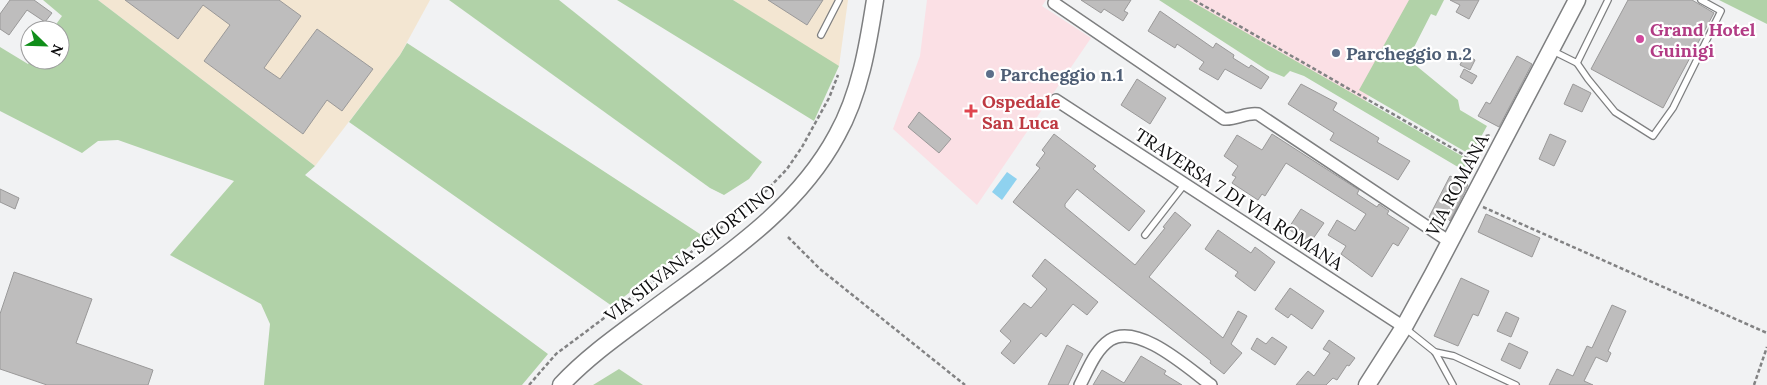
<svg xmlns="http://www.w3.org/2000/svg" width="1767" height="385" font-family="Lora,serif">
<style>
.industrial{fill:#f3e6d2}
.medical{fill:#fbe0e5}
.green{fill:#b1d2a8}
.water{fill:#8fd2ef}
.building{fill:#bebdbd;stroke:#9a9999}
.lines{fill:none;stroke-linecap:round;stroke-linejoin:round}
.lane-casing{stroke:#7e7f80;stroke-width:8}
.street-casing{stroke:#7e7f80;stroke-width:14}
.secondary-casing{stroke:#7e7f80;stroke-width:19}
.path{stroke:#828283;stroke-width:2.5;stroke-dasharray:4 2.5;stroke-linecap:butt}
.lane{stroke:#fff;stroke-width:5.5}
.street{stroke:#fff;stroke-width:11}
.secondary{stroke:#fff;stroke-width:16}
.hotel-dot{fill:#d1479c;stroke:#fff;stroke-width:2}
.service-dot{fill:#5c6f8a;stroke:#fff;stroke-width:2}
.health-dot{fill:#e0444e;stroke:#fff;stroke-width:2}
.labels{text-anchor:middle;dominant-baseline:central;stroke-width:4.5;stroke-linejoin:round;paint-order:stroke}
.hotel-label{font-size:18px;font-weight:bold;fill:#b23c85;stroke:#fff;text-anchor:start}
.service-label{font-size:18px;font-weight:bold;fill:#4e5e75;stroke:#fff;text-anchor:start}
.health-label{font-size:18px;font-weight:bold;fill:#be3a42;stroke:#fff;text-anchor:start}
.street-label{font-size:18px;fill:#0b0b0c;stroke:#fff}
</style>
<rect width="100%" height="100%" fill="#f1f2f3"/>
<g class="industrial">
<polygon points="98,0 430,0 400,55 315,166"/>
<polygon points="733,0 848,0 839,66 828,61"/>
</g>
<g class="medical">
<polygon points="927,0 1046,0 1042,6 1091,38 977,205 893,129 920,56"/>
<polygon points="1183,0 1420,0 1363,107"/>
</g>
<g class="green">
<polygon points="43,0 98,0 315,166 305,175 548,354 522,385 264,385 270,324 261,304 170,255 234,181 118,140 98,141 82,153 0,111 0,47 28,64 31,60 60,60 60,30 52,30 62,16"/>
<polygon points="449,0 559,0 762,162 749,179 724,195 710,188"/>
<polygon points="617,0 733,0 839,66 814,121"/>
<polygon points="1159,0 1189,0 1469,160 1463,170 1304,76 1290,71 1284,77 1267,70"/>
<polygon points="1409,0 1444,0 1436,16 1431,14 1408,59 1458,100 1460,110 1487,126 1471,155 1359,90"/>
<polygon points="1719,0 1767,0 1767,24"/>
<polygon points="407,43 703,236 612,306 349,122 400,55"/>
<polygon points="619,369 643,385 593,385"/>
</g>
<polygon class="water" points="1007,172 1017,179 1002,200 992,192"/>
<g class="building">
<polygon points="10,0 34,0 52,13 45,22 27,10 9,35 0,29 0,14"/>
<polygon points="125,0 279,0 301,16 264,68 280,79 317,29 373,69 342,111 327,100 303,134 204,61 230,25 203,5 178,39"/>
<polygon points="768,0 823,0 807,25"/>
<polygon points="1081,0 1131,0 1124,11 1128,13 1123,21 1104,9 1101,13"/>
<polygon points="1450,0 1479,0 1469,19 1456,12 1460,5"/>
<polygon points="1628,0 1692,0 1714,13 1663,108 1591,69"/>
<polygon points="1160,11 1213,48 1216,43 1234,55 1233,58 1249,68 1251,65 1269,77 1261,89 1225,69 1218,80 1199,69 1204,62 1177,44 1175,48 1148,31"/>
<polygon points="1465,54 1475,60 1470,70 1460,65"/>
<polygon points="1517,56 1532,64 1499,127 1478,116 1486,102 1490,104"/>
<polygon points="1464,69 1477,76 1472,84 1460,77"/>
<polygon points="1137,79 1166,98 1150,124 1121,105"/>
<polygon points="1301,84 1337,103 1333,110 1379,138 1377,142 1410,161 1398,180 1330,140 1334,133 1288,104"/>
<polygon points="1573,84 1591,93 1582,112 1564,104"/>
<polygon points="919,112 951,139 939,153 908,127"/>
<polygon points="1054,134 1096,166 1093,169 1145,211 1129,231 1077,189 1065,204 1065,207 1135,265 1165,228 1163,227 1175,212 1191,225 1149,277 1223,338 1238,311 1247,316 1231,344 1242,353 1224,374 1210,363 1211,361 1013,202 1040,168 1036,165 1045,153 1042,150"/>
<polygon points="1272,134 1359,190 1357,194 1377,207 1379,204 1389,211 1387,214 1409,228 1398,246 1393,243 1372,277 1341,254 1346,246 1328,235 1337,220 1355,231 1366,214 1286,163 1265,196 1262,194 1258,200 1232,183 1236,177 1232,175 1238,166 1224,156 1237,135 1262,150"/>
<polygon points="1550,134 1566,141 1554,166 1539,159"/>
<polygon points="1450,176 1468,185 1450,221 1448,219 1445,225 1429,217"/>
<polygon points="0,189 19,198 15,209 0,202"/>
<polygon points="1301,209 1324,223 1310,243 1288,229"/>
<polygon points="1486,214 1540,238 1532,257 1478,232"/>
<polygon points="1218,230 1251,253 1255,247 1275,262 1255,291 1235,276 1238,272 1205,249"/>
<polygon points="1045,259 1098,302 1087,315 1073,304 1046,337 1041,333 1014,364 1001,353 1011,341 1000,331 1024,303 1031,308 1047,289 1032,276"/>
<polygon points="14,272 92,299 76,343 153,370 148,385 47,385 0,369 0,314"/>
<polygon points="1461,278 1489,291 1478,316 1473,314 1458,346 1434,336"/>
<polygon points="1290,288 1324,311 1312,329 1291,314 1288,318 1275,309"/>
<polygon points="1612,305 1626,311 1608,351 1611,353 1607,362 1596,357 1584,381 1593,385 1549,385 1557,369 1573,376 1587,346 1592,348"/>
<polygon points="1506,312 1519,318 1511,337 1497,331"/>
<polygon points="1272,337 1287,347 1275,365 1251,349 1257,338 1266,344"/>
<polygon points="1329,340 1355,358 1349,366 1347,365 1337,380 1333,378 1326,385 1296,385 1308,371 1314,376 1330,353 1323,349"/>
<polygon points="1509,343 1528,352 1520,369 1501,360"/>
<polygon points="1067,345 1083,354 1068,385 1048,385"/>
<polygon points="1141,356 1166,371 1164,374 1182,385 1093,385 1102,370 1124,383"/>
</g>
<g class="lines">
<defs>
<g id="lane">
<polyline points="821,35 839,0"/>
<polyline points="1553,51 1577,63 1608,0"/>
<polyline points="1577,63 1588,79 1615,112 1653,136 1673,108 1721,11 1701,0"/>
<polyline points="1145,235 1184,185"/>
<polyline points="1405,328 1435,352 1453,385"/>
<polyline points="1435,352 1454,356 1516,385"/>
</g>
<g id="street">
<path d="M 1054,3 L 1224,119 C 1237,120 1246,112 1258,114 L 1450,242"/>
<polyline points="1056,100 1404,327"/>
<path d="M 1080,385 C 1088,370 1095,350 1110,340 C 1138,322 1189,369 1211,385"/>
</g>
<g id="secondary">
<path d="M 561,385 C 589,355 623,332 655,308 C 722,258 797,210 837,135 C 860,94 868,45 875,0"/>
<polyline points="1367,385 1404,327 1433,274 1577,0"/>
</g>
</defs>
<use href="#lane" class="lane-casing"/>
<use href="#street" class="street-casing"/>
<use href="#secondary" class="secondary-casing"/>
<g class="path">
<polyline points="1194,0 1473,160"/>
<polyline points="1476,164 1473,160 1485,136 1491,135"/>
<polyline points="1483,207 1767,333"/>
<polyline points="788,237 820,269 965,385"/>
<polyline points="529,385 556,354 679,262 765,192 787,169 802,147 829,98 838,75"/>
<polyline points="1754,385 1767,347"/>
</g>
<use href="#lane" class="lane"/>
<use href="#street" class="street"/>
<use href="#secondary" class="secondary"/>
</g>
<circle class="hotel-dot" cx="1640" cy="39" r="5"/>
<g class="service-dot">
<circle cx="1336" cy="53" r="5"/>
<circle cx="990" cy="74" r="5"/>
</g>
<path class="health-dot" d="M968.5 103.5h5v5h5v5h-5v5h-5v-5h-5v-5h5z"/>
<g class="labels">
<g class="hotel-label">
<text x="1650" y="29">Grand Hotel<tspan x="1650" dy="21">Guinigi</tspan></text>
</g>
<g class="service-label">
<text x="1346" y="53">Parcheggio n.2</text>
<text x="1000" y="74">Parcheggio n.1</text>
</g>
<g class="health-label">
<text x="982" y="101">Ospedale<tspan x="982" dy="21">San Luca</tspan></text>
</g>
<g class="street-label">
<text transform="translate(1457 185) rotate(-62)">VIA ROMANA</text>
<text transform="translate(1239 199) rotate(33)">TRAVERSA 7 DI VIA ROMANA</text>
<text transform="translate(690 253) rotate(-38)">VIA SILVANA SCIORTINO</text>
</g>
</g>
<g transform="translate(45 45) rotate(113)"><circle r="24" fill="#ffffff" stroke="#9d9d9e"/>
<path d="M0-4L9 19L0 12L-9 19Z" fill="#108e1a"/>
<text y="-8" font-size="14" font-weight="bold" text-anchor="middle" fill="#0b0b0c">N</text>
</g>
</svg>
